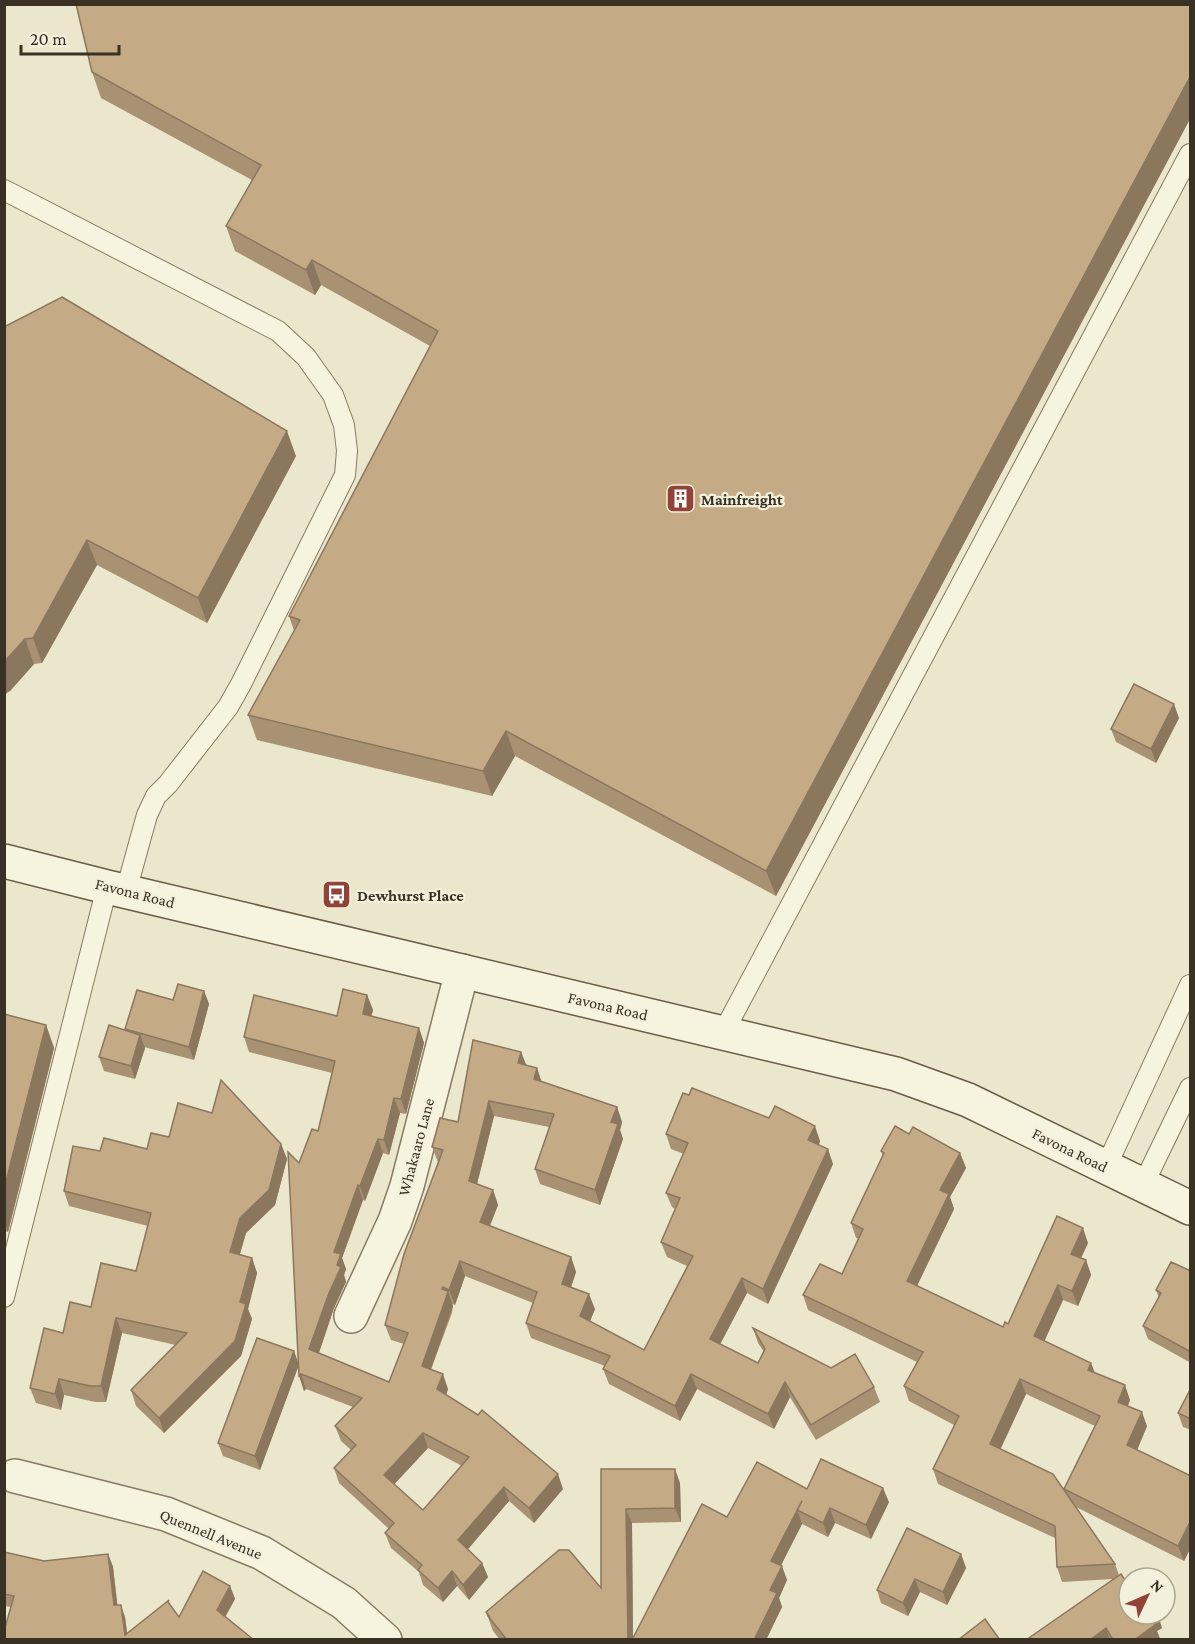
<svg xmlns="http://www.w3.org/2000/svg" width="1195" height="1644" font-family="'Crimson Pro',serif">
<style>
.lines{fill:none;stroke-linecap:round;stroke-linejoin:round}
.service-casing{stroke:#877b61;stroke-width:22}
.minor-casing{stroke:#877b61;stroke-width:36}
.secondary-casing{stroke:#695c44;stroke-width:36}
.service{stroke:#f6f3df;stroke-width:20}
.minor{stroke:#f6f3df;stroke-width:33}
.secondary{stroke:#f6f3df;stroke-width:33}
.wall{fill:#a99273;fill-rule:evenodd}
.shaded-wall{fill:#8a775e}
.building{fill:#c5aa86;stroke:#8a775e;stroke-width:1.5;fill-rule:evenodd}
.labels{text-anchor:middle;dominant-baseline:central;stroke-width:4.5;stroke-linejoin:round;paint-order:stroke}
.poi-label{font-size:16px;font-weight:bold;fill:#393123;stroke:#f3f0db;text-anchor:start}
.street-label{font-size:16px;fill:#393123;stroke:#f3f0db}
</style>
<rect width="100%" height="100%" fill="#ebe7cc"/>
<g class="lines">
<defs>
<g id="service">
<polyline points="4,190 278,331 306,357 333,395 344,425 347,451 345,475 241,684 228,707 168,784 156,796 147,815 126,891"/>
<polyline points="723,1033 1190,154"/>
<polyline points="1106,1167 1190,985"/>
<polyline points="1143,1185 1190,1088"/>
<polyline points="4,1297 107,887"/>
</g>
<g id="minor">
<polyline points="351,1316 395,1221 407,1186 462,971"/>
<polyline points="15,1476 166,1514 262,1553 344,1603 385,1640"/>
</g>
<polyline id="secondary" points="4,861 107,887 896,1074 968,1100 1190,1208"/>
</defs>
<use href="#service" class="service-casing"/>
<use href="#minor" class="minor-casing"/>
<use href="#secondary" class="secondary-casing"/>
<use href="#service" class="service"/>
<use href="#minor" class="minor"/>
<use href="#secondary" class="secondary"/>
</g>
<g class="wall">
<polygon points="1191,4 1191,117 776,896 515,756 492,796 257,740 248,715 294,631 289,616 430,346 321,285 315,295 235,251 226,226 252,180 101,98 92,72"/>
<polygon points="4,327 296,456 207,623 97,565 42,663 34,664 10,691"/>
<polygon points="1179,718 1156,763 1116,742 1111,729"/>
<polygon points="204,991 209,1004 194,1060 144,1047 145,1048 135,1079 104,1071 99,1057 126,1030 173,1000"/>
<path d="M 367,995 L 373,1010 L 371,1017 L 419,1028 L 424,1043 L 406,1114 L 400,1113 L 389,1155 L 383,1153 L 365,1201 L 363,1200 L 342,1258 L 346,1269 L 344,1275 L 346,1282 L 334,1308 L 319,1353 L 389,1382 L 404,1344 L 391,1340 L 385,1325 L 438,1162 L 432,1147 L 458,1122 L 521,1052 L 526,1065 L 537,1068 L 541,1081 L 617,1107 L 622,1122 L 620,1130 L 623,1139 L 600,1205 L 540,1184 L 535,1169 L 549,1127 L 494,1116 L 477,1184 L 493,1190 L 498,1205 L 490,1226 L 571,1257 L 576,1272 L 571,1287 L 595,1309 L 590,1321 L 644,1350 L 687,1266 L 667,1257 L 661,1242 L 675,1209 L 672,1207 L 666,1193 L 684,1154 L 671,1149 L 666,1134 L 820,1141 L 819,1145 L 833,1164 L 768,1304 L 747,1293 L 720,1344 L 758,1363 L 764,1352 L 758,1343 L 753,1328 L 831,1368 L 874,1387 L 880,1402 L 816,1440 L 790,1397 L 774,1429 L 697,1389 L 680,1421 L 609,1384 L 603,1369 L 605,1366 L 531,1338 L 526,1323 L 533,1303 L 465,1276 L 455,1305 L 452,1304 L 453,1306 L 452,1313 L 431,1369 L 448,1389 L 446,1395 L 563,1489 L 534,1523 L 509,1501 L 468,1549 L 482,1563 L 488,1577 L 469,1600 L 457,1586 L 443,1602 L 423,1585 L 419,1572 L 391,1548 L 385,1533 L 389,1529 L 339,1483 L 334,1468 L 351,1450 L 341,1441 L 335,1426 L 353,1407 L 306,1389 L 304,1391 L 298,1366 L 260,1470 L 223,1456 L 218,1443 L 294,1351 L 298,1363 L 299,1163 L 318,1131 L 332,1073 L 249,1052 L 244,1037 L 337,1016 ZM 428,1448 L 462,1466 L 423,1510 L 394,1484 Z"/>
<polygon points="4,1014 46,1025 54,1048 8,1232 4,1231"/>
<path d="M 909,1134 L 960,1153 L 966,1168 L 950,1197 L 954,1209 L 917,1286 L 1003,1327 L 1008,1324 L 1088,1243 L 1081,1258 L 1086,1260 L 1091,1275 L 1078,1306 L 1063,1300 L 1044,1341 L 1095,1373 L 1130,1400 L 1128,1406 L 1147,1426 L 1137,1450 L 1191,1476 L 1191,1547 L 1184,1561 L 1076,1507 L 1115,1564 L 1119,1575 L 1129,1614 L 1162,1628 L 1157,1631 L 1160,1639 L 1159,1640 L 1026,1640 L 1113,1579 L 1062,1582 L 1057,1567 L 1055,1538 L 938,1484 L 933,1469 L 954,1425 L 909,1401 L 904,1386 L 917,1362 L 808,1310 L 803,1295 L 842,1274 L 859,1239 L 856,1238 L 851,1223 L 883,1156 L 881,1151 ZM 1026,1394 L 1095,1426 L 1064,1489 L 1065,1491 L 1000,1449 Z"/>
<polygon points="169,1137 281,1144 287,1159 275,1205 246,1233 240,1254 252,1258 257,1273 248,1309 252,1319 241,1356 164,1433 136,1406 131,1390 176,1345 122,1333 106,1402 95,1402 64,1395 61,1410 36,1403 30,1388 63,1333 91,1307 136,1271 148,1226 69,1206 64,1191 100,1151 147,1149"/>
<polygon points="1191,1271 1191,1363 1148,1339 1143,1326 1159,1298 1156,1290"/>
<polygon points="1191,1388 1191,1430 1183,1427 1178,1413"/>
<polygon points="601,1469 680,1483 681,1522 632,1523 633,1636 727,1517 807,1489 889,1502 871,1539 835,1523 828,1537 802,1524 781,1565 787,1580 779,1598 782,1607 766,1640 500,1640 493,1631 486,1612 601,1588"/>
<polygon points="4,1552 44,1561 108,1554 113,1567 117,1605 125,1617 127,1633 171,1606 179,1617 230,1586 235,1599 225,1616 254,1640 4,1640 11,1607 4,1606"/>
<polygon points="961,1554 966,1568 947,1605 920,1592 908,1616 881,1603 877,1590"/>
</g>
<g class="shaded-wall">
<polygon points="1191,75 1191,117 776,896 766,871"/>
<polygon points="312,260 321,285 315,295 306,270"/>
<polygon points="287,431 296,456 207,623 198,598"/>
<polygon points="87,540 97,565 42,663 33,638"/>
<polygon points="25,639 34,664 10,691 4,695 4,662"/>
<polygon points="1174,704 1179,718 1156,763 1151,749"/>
<polygon points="506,731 515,756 492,796 483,771"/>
<polygon points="204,991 209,1004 194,1060 189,1047"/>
<polygon points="367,995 373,1010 368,1029 363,1014"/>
<polygon points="46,1025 54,1048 8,1232 4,1222 4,1189"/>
<polygon points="419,1028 424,1043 406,1114 401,1099"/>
<polygon points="140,1035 145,1048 135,1079 131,1066"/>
<polygon points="521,1052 527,1067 518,1063"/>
<polygon points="537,1068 542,1083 534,1079"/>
<polygon points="394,1098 400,1113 389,1155 384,1140"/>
<polygon points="489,1101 494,1116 474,1196 469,1181"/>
<polygon points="617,1107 622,1122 620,1130 623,1139 600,1205 595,1190 611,1122"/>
<polygon points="815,1126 820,1141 814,1154 808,1140"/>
<polygon points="378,1139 383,1153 365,1201 360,1186"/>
<polygon points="281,1144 287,1159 275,1205 246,1233 236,1267 230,1252 240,1218"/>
<polygon points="828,1149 833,1164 768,1304 763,1289"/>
<polygon points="960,1153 966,1168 950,1197 954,1209 912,1296 907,1281 940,1190"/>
<polygon points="358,1185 363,1200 342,1258 346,1269 344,1275 346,1282 334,1308 315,1364 309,1349 337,1265 334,1252"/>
<polygon points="493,1190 498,1205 485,1237 480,1222"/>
<polygon points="1083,1228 1088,1243 1076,1269 1071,1254"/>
<polygon points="571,1257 576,1272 567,1299 562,1284"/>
<polygon points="252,1258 257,1273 248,1309 252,1319 241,1356 164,1433 159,1418 240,1302"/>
<polygon points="1086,1260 1091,1275 1078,1306 1072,1291"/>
<polygon points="460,1261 465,1276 455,1305 449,1290"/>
<polygon points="742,1278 747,1293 715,1354 710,1339"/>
<polygon points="1058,1285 1063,1300 1040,1351 1034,1336"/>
<polygon points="443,1287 447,1296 448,1291 453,1306 427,1381 422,1366 442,1289"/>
<polygon points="589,1294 595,1309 586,1331 580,1316"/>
<polygon points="116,1318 122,1333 106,1402 101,1386"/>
<polygon points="294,1351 299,1365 260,1470 255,1456"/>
<polygon points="1091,1363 1097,1378 1088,1370"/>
<polygon points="301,1374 306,1389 304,1391 299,1376"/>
<polygon points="443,1374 448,1389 443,1404 437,1389"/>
<polygon points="691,1374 697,1389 680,1421 675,1406"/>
<polygon points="59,1379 64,1395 61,1410 55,1394"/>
<polygon points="1020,1379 1026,1394 996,1459 990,1444"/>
<polygon points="785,1382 790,1397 774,1429 768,1414"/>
<polygon points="1125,1385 1130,1400 1123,1416 1118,1402"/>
<polygon points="1142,1412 1147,1426 1133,1460 1127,1445"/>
<polygon points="423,1433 428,1448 389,1490 384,1475"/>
<polygon points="675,1469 680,1483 681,1522 675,1508"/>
<polygon points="558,1474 563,1489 534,1523 529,1508"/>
<polygon points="504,1487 509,1501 463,1555 458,1540"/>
<polygon points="883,1488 889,1502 871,1539 866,1525"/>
<polygon points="802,1501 797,1510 802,1524 776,1575 771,1561"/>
<polygon points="830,1508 835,1523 828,1537 823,1523"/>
<polygon points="626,1509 632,1523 633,1640 628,1640"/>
<polygon points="1189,1524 1191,1529 1191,1547 1184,1561 1178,1546"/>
<polygon points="108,1554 113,1567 119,1618 114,1605"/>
<polygon points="961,1554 966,1568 947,1605 943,1592"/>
<polygon points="482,1563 488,1577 469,1600 463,1585"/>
<polygon points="782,1566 787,1580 779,1598 782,1607 766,1640 754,1640 770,1590"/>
<polygon points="452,1571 457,1586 443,1602 438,1588"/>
<polygon points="915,1579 920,1592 908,1616 903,1603"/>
<polygon points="230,1586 235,1599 222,1623 217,1610"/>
<polygon points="121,1605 125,1617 128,1640 125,1635"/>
<polygon points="1158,1615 1162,1628 1157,1631 1160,1639 1159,1640 1134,1640 1151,1619"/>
<polygon points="1106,1628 1110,1640 1090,1640"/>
</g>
<g class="building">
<polygon points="76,4 1191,4 1191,75 766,871 506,731 483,771 248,715 300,620 289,616 438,331 312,260 306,270 226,226 261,165 92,72"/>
<polygon points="62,297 287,431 198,598 87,540 33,638 25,639 4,662 4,327"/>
<polygon points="1134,684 1174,704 1151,749 1111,729"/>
<polygon points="178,984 204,991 189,1047 125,1029 137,990 173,1000"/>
<path d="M 343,989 L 367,995 L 363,1014 L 419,1028 L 401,1099 L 394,1098 L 384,1140 L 378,1139 L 360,1186 L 358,1185 L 334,1252 L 341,1254 L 337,1265 L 341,1267 L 329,1293 L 309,1349 L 389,1382 L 408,1333 L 385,1325 L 404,1254 L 443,1150 L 432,1147 L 440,1118 L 458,1122 L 473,1040 L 521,1052 L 518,1063 L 537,1068 L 534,1079 L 617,1107 L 611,1122 L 618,1124 L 595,1190 L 535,1169 L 554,1114 L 489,1101 L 469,1181 L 493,1190 L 480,1222 L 571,1257 L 562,1284 L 589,1294 L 580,1316 L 644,1350 L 693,1256 L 661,1242 L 680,1198 L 666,1193 L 688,1143 L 666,1134 L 683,1093 L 689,1095 L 692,1088 L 769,1118 L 775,1106 L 815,1126 L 808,1140 L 828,1149 L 763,1289 L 742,1278 L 710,1339 L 758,1363 L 765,1349 L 753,1328 L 831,1368 L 855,1354 L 874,1387 L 811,1425 L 785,1382 L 768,1414 L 691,1374 L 675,1406 L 603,1369 L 610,1356 L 526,1323 L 537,1292 L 460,1261 L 449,1290 L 443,1287 L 442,1289 L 448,1291 L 446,1298 L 422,1366 L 443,1374 L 437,1389 L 478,1415 L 482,1410 L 558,1474 L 529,1508 L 504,1487 L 458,1540 L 482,1563 L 463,1585 L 452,1571 L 438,1588 L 418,1570 L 422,1565 L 385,1533 L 394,1523 L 334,1468 L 356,1445 L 335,1426 L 362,1398 L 301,1374 L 299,1376 L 288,1152 L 299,1163 L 312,1129 L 318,1131 L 335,1061 L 244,1037 L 254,995 L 337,1016 ZM 423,1433 L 469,1457 L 423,1510 L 384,1475 Z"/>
<polygon points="4,1014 46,1025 4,1189"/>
<polygon points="109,1025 140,1035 131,1066 99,1057"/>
<polygon points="221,1080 281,1144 269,1190 240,1218 230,1252 252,1258 240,1302 246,1304 235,1341 159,1418 131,1390 187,1333 116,1318 101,1386 90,1386 59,1379 55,1394 30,1388 44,1328 63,1333 70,1302 91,1307 101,1263 136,1271 151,1213 64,1191 73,1146 100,1151 104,1138 147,1149 151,1133 169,1137 178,1103 212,1113"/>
<polygon points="895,1126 909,1134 913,1127 960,1153 940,1190 949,1194 907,1281 1003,1327 1005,1322 1008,1324 1057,1216 1083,1228 1071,1254 1086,1260 1072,1291 1058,1285 1034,1336 1091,1363 1088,1370 1125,1385 1118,1402 1142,1412 1127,1445 1191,1476 1191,1525 1189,1524 1178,1546 1064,1489 1100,1416 1020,1379 990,1444 1053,1474 1115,1564 1057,1567 1055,1526 933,1469 959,1416 904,1386 923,1352 803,1295 820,1264 842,1274 863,1229 851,1223 884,1153 881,1151"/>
<polygon points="1171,1262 1191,1271 1191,1352 1143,1326 1161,1293 1156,1290"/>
<polygon points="257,1338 294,1351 255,1456 218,1443"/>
<polygon points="1191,1388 1191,1419 1178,1413"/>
<polygon points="821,1459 883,1488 866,1525 830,1508 823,1523 797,1510 802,1501 771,1561 782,1566 770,1590 777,1593 754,1640 632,1640 702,1504 727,1517 757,1462 807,1489"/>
<polygon points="601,1469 675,1469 675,1508 626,1509 628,1640 507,1640 488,1616 489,1616 486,1612 559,1550 569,1550 601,1588"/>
<polygon points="907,1528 961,1554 943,1592 915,1579 903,1603 877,1590"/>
<polygon points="4,1552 44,1561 108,1554 114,1605 121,1605 125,1635 169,1600 168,1602 179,1617 203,1571 230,1586 217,1610 254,1640 4,1640 4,1631 14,1596 4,1594"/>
<polygon points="1121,1574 1129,1586 1129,1614 1157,1614 1151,1619 1155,1625 1134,1640 1113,1640 1106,1628 1090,1640 1026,1640"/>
<polygon points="985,1619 1000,1640 958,1640"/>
</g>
<defs>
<symbol id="building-square" viewBox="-11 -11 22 22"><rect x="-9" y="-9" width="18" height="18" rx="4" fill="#904437" stroke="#f3f0db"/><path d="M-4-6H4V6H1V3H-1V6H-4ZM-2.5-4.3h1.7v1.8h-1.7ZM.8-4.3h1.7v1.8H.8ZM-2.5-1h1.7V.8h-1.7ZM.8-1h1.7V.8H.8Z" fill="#fff"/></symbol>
<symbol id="bus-square" viewBox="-11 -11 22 22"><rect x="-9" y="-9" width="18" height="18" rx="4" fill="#904437" stroke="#f3f0db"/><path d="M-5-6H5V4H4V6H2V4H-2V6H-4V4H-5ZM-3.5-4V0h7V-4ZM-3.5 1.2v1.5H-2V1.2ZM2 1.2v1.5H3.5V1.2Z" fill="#fff"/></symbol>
</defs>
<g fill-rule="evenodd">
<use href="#building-square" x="664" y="482" width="33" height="33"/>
<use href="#bus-square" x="320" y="878" width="33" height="33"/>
</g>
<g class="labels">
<g class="poi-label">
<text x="701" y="499">Mainfreight</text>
<text x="357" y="895">Dewhurst Place</text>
</g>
<g class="street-label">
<text transform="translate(135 893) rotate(14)">Favona Road</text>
<text transform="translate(608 1006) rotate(13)">Favona Road</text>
<text transform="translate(416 1147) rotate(-75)">Whakaaro Lane</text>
<text transform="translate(1070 1150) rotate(26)">Favona Road</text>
<text transform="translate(211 1534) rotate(22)">Quennell Avenue</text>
</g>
</g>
<rect width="1195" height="1644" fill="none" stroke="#393123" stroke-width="12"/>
<g transform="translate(1147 1596) rotate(46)"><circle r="28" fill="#f3f0db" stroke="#a9a491" stroke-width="1.5"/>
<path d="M0-4.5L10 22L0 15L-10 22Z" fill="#904437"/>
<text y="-9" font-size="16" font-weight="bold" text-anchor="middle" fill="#393123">N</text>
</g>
<path d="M21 45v9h98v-9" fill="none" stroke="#393123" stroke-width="3"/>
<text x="30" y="45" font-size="18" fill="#393123" stroke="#f3f0db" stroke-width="4.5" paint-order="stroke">20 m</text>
</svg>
